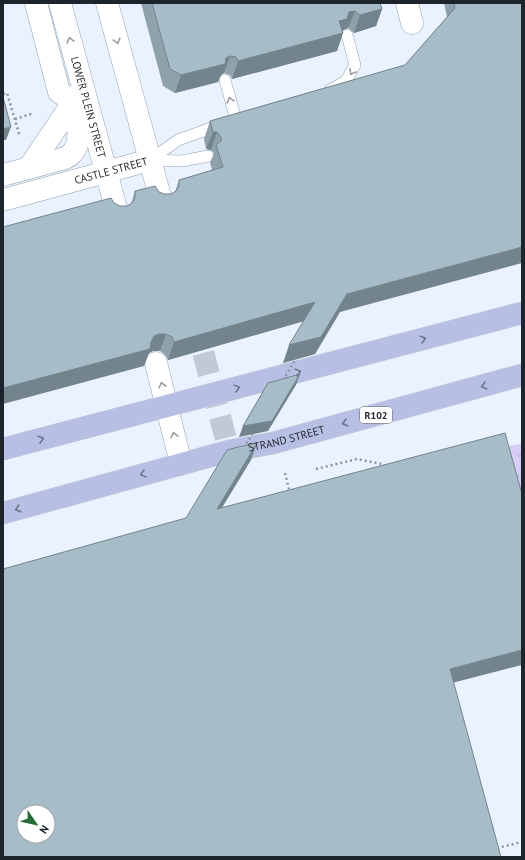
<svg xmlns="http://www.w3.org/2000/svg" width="525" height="860" font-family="'PT Sans',sans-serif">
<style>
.grass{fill:url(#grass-tufts)}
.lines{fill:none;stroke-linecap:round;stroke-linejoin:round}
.secondary-tunnel{stroke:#c0c9d4;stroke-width:22;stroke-dasharray:22 11;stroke-linecap:butt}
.lane-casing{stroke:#919fb1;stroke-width:12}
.street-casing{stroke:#919fb1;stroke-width:23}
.secondary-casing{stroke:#919fb1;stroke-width:23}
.primary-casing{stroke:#d2d3d5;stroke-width:23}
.path{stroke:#8d959e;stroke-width:2.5;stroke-dasharray:2 3;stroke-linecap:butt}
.lane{stroke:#fff;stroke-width:11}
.street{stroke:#fff;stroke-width:22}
.secondary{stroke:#fff;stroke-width:22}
.primary{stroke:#b8bfe5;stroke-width:22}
.path-bridge{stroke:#8d959e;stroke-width:2.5;stroke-dasharray:2 3;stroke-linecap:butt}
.wall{fill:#8fa2ac}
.shaded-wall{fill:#74848c}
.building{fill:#a6bcc8;stroke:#74848c;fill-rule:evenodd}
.oneway{stroke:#9a9ca0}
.oneway2{stroke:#6b7288}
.labels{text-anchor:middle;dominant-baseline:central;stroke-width:4;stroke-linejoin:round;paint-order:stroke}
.shield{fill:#fff;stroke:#62666b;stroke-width:1}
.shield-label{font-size:10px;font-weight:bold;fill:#1e242b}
.street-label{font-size:11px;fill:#1e242b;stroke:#fff}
</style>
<defs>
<pattern id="grass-tufts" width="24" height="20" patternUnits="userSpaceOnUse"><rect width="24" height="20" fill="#d7cdf7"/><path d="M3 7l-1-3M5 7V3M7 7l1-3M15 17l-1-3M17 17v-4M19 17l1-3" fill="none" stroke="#b8b0d4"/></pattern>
</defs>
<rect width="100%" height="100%" fill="#e9f2fe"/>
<polygon class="grass" points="522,443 522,497 499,449"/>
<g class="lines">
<polyline class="secondary-tunnel" points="195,321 229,451"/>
<defs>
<g id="lane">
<polyline points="225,80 236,120"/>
<polyline points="330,90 346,81 355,65 347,35"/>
<polyline points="150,160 178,140 220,125"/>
<polyline points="150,160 182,161 208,156"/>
</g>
<g id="street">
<polyline points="407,3 412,23"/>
<polyline points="29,168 72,104"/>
<path d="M 3,175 L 62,159 C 65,158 68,157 70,155 C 86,142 75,114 70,99 L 59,92 L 36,3"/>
<path id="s1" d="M 3,200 L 150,160"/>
</g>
<g id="secondary">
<path id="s2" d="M 60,3 L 117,212"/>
<polyline points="107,3 161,200"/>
<polyline points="156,363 181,464"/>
</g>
<g id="primary">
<polyline points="3,449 522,313"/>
<path id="s3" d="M 3,513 L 229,451 L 273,443 L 522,375"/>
</g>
</defs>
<use href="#lane" class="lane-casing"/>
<use href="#street" class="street-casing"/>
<use href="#secondary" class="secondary-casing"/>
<use href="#primary" class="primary-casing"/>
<g class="path">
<polyline points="3,94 7,93 20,137"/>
<polyline points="15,119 34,113"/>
<polyline points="316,469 357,459 382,464"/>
<polyline points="285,473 289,489"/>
<polyline points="497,848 522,842"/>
</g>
<use href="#lane" class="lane"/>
<use href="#street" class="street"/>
<use href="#secondary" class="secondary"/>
<use href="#primary" class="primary"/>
<g class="path-bridge">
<polyline points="283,380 297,357"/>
<polyline points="244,448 254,431"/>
</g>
</g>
<g class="wall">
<polygon points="141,3 380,3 382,9 376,26 354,33 348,28 343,30 342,31 343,33 337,51 232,79 230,75 224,73 221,75 218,82 175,93 163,86"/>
<polygon points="444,3 522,3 315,354 283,363 304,321 168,360 165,355 160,351 153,351 149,353 144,366 114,203 120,206 127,206 131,204 135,191 159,192 164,194 171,194 175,192 179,180 212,170 210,163 214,153 211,150 206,149 204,139 210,121 405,65 447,17"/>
</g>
<g class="shaded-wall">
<polygon points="382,9 376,26 354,33 360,15"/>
<polygon points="355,11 348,28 343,30 341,34 343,33 337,51 232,79 238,61 339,21 349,12"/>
<polygon points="230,56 224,73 221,75 218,82 175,93 181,75 226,58"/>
<polygon points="11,127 6,140 3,140 3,129"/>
<polygon points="213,132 217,132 211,150 206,149"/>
<polygon points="522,247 522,263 340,312 315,354 283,363 289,345 347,294"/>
<polygon points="315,302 308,320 168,360 174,342"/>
<polygon points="159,334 166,334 160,351 153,351 149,353 144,366 3,404 3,388 151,342 154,336"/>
<polygon points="300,374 296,385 268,431 239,437 243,426"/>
<polygon points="257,443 251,460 211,526 217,509"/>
<polygon points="522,650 522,665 444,685 450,669"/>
</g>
<g class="building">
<polygon points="152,3 380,3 382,9 360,15 355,11 349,12 347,19 339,21 343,33 238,61 236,57 230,56 226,58 225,64 181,75 170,69"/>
<polygon points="454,3 522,3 522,247 347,294 321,337 289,345 315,302 174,342 172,337 166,334 159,334 154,336 151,342 150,349 3,388 3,227 111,198 114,203 120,206 127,206 132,203 135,198 135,191 155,186 159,192 164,194 171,194 176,191 179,186 179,180 223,167 216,145 221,141 221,137 217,132 213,132 210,121 405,65 455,8"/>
<polygon points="3,97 11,127 3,129"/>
<polygon points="300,374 272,421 243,426 268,383"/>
<path d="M 505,433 L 522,494 L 522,650 L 450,669 L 501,857 L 3,857 L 3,569 L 186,518 L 227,450 L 238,447 L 257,443 L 217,509 ZM 24,812 L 48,812 L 48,836 L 24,836 Z"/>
</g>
<defs><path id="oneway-chevron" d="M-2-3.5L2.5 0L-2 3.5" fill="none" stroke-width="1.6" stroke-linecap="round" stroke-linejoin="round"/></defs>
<g class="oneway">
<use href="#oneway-chevron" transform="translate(70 40) rotate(-105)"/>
<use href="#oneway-chevron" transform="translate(117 41) rotate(75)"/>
<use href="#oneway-chevron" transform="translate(352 72) rotate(119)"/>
<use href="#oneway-chevron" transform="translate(230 100) rotate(-106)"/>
<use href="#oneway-chevron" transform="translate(162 385) rotate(-104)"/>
<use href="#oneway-chevron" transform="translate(174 435) rotate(-103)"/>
</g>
<g class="oneway2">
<use href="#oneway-chevron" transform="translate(423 339) rotate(-15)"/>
<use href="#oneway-chevron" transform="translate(298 372) rotate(-15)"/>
<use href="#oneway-chevron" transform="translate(484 386) rotate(165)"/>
<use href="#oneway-chevron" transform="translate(237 388) rotate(-15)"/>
<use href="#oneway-chevron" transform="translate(345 423) rotate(165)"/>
<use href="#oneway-chevron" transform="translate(41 439) rotate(-15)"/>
<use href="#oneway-chevron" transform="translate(143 474) rotate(165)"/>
<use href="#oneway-chevron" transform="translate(18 509) rotate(164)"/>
</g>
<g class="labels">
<rect class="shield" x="360" y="407" width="32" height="16" rx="3"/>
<g class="shield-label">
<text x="376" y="415">R102</text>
</g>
<g class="street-label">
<text stroke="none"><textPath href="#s2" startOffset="108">LOWER PLEIN STREET</textPath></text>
<text stroke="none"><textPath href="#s1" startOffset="112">CASTLE STREET</textPath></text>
<text stroke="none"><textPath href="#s3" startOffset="293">STRAND STREET</textPath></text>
</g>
</g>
<rect width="525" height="860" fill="none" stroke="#1e242b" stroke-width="8"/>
<g transform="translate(36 824) rotate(124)"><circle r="19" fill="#ffffff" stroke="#a5a7aa"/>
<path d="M0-3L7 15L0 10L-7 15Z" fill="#276c37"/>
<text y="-6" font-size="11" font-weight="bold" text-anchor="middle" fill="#1e242b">N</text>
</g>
</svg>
